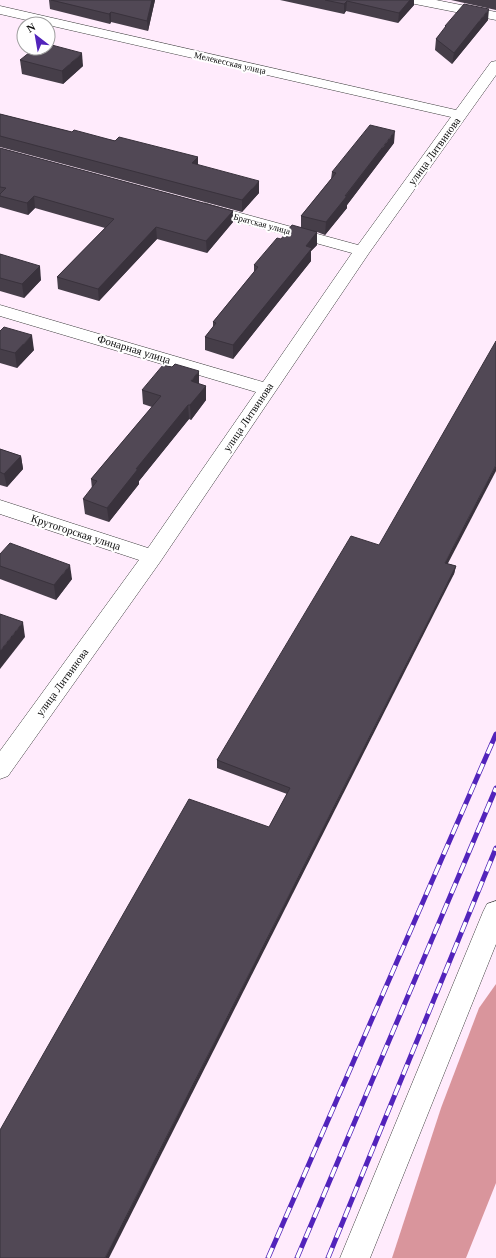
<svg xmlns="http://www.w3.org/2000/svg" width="496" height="1258" font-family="Georgia,serif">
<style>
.forest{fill:#d9959c}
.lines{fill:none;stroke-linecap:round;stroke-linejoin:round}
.minor-casing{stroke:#3f3f3f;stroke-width:1}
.minor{fill:#fff;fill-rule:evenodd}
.rail-casing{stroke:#5224bb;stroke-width:5}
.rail{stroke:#fff;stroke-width:3.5;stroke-dasharray:11;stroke-linecap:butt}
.wall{fill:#463e49}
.shaded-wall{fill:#39323c}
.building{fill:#514855;stroke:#39323c}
.labels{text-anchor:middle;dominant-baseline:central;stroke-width:4;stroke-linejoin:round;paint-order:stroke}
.far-street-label{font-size:9px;fill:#0c0c0c;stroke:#fff}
.street-label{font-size:11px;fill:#0c0c0c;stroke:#fff}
</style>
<rect width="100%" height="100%" fill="#ffebfc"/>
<polygon class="forest" points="496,984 496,1183 466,1258 392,1258 441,1108 479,1008"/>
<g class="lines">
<defs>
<g id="minor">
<polygon points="408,0 436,0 496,12 496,20 415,4 410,3"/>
<polygon points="0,6 456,110 491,62 496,61 496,75 369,253 160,562 8,776 0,779 0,751 139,560 0,514 0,500 148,548 256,392 0,316 0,305 263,382 352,253 199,211 197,208 199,205 205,203 211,205 358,245 451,117 0,14"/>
<polygon points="496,901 496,944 370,1258 340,1258 483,912 487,904"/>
</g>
</defs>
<use href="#minor" class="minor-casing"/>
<use href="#minor" class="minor"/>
<defs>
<g id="rail">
<polyline points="268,1258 496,734"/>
<polyline points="297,1258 496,788"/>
<polyline points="328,1258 496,848"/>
</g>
</defs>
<use href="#rail" class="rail-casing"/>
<use href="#rail" class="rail"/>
</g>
<g class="wall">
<polygon points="49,0 155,0 148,31 111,22 110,24 50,9"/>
<polygon points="280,0 414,0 414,5 398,23 346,11 344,14"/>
<polygon points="451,0 496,0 496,10"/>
<polygon points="488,20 452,64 435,50 436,39 445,28 445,26"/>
<polygon points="20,60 83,66 63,84 22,74"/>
<polygon points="0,114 72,132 198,157 198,165 259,193 242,212 0,147"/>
<polygon points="394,143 347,205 347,208 325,235 317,232 317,245 311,251 311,261 233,359 205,350 205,337 213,327 213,322 254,272 254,265 281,239 301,227 301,216 331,179 332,172"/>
<polygon points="0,148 233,211 233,222 207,253 157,239 99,301 58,289 57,277 105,228 35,208 28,215 0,207"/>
<polygon points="0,254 41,280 24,298 0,291"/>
<polygon points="0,331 34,350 17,368 0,363"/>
<polygon points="199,384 206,386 206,400 191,420 189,419 139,481 139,484 109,522 85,514 83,499 92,489 91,479 152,407 143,404 142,390"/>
<polygon points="0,449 21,456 23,469 7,487 0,485"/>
<polygon points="379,545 456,566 454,574 269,827 287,794 217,768 217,760"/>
<polygon points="0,554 72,579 56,600 0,579"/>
</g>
<g class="shaded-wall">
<polygon points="152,0 155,0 148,31 147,21"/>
<polygon points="410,0 414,0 414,5 398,23 399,13"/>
<polygon points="347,1 346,11 344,14 344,4"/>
<polygon points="489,9 488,20 452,64 454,53"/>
<polygon points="111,12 111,22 110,24 109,14"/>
<polygon points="82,53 83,66 63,84 62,71"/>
<polygon points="395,131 394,143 347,205 347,208 325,235 326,222"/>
<polygon points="198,157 198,169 192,163"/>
<polygon points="259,181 259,193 242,212 242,200"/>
<polygon points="34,196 35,208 28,215 27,203"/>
<polygon points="233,211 233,222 207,253 206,241"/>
<polygon points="156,227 157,239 99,301 98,289"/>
<polygon points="317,232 317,245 311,251 311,261 233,359 233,345 306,246"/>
<polygon points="40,266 41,280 24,298 22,284"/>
<polygon points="32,335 34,350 17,368 15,353"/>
<polygon points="199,371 199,386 191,381"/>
<polygon points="206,386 206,400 191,420 190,405"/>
<polygon points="188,405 189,419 139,481 139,484 109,522 107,508 136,469"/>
<polygon points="21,456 23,469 7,487 4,474"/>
<polygon points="496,465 496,471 444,571 445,563"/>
<polygon points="70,565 72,579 56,600 54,585"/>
<polygon points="456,566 454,574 109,1258 105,1258"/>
<polygon points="23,622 25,637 0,669 0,651"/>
</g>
<g class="building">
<polygon points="51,0 152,0 147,21 111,12 109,14"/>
<polygon points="325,0 410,0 399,13 347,1 344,4"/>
<polygon points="464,4 489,9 454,53 436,39 446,26 445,26"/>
<polygon points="48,44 82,53 62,71 20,60 35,48 48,48"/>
<polygon points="0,114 72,132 74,130 115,141 119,137 198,157 192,163 259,181 242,200 0,136"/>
<polygon points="370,125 395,131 345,196 347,196 326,222 301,216 336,173 332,172"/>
<polygon points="0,148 233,211 206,241 156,227 98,289 57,277 114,219 34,196 27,203 0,196 0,194 6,188 0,187"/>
<polygon points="292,225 317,232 306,246 312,248 233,345 205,337 216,323 213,322 258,267 254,265 277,238 281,239"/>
<polygon points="0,254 40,266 22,284 0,278"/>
<polygon points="4,327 32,335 15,353 0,349 0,331"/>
<polygon points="496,341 496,465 445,563 456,566 105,1258 0,1258 0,1130 189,799 269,827 290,788 217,760 351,536 379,545"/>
<polygon points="175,364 199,371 191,381 206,386 190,405 188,405 136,469 138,469 107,508 83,499 97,481 91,479 161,396 142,390 163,365 172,367"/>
<polygon points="0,449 21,456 4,474 0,472"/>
<polygon points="10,543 70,565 54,585 0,566 0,554"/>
<polygon points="0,614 23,622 0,651"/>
</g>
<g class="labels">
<g class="far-street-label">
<text transform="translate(230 63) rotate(13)">Мелекесская улица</text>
<text transform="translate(262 224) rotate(15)">Братская улица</text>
</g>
<g class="street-label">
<text transform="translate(434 151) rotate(-54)">улица Литвинова</text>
<text transform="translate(134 349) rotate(17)">Фонарная улица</text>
<text transform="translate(248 417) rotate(-56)">улица Литвинова</text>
<text transform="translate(76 532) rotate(18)">Крутогорская улица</text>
<text transform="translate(62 682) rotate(-54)">улица Литвинова</text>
</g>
</g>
<g transform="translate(36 36) rotate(329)"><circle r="19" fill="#ffffff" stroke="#9e9e9e"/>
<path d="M0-3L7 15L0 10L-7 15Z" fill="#5224bb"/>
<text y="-6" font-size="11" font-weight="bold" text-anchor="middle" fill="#0c0c0c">N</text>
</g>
</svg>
